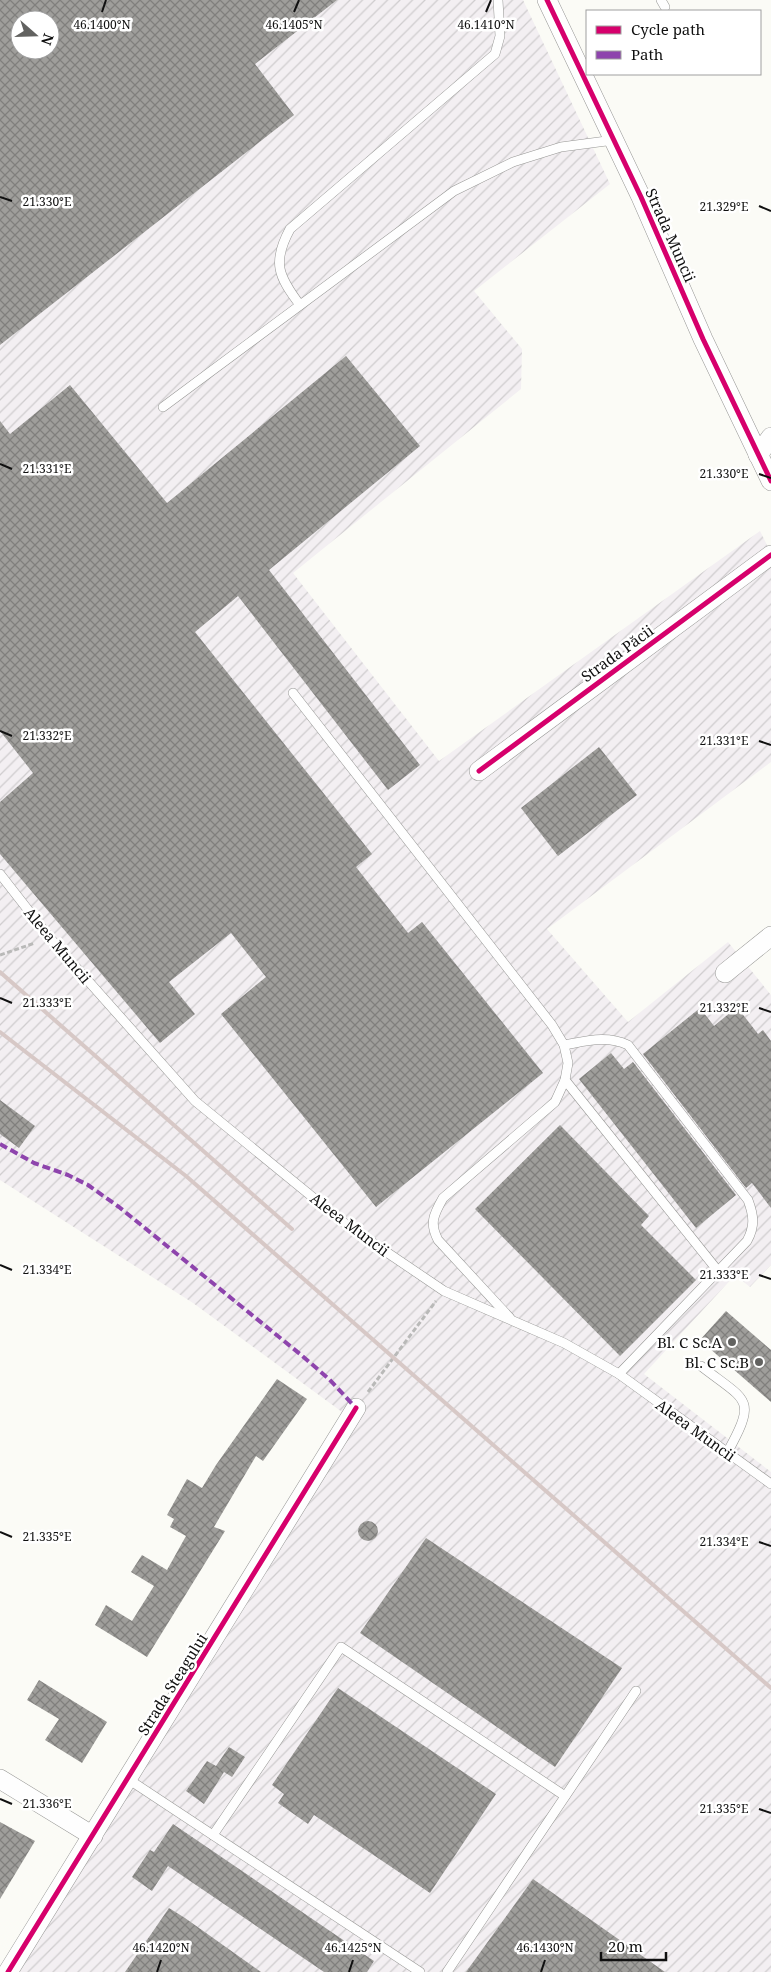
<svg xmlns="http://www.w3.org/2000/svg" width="771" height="1972" font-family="'Noto Serif',serif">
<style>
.industrial{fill:url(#industrial-furrows);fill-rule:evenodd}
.building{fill:url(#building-cross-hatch);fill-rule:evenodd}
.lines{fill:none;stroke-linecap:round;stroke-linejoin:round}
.service-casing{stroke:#969694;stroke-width:10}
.minor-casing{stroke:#969694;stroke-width:20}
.path{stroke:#b9b9b8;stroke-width:3;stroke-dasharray:5 2.5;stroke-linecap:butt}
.service{stroke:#fefefe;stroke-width:9}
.minor{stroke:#fefefe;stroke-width:19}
.rail{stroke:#d7c8c6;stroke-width:4}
.quiet{stroke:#8e44ad;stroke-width:4;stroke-dasharray:8 4;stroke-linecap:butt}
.cycleway-casing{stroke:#fff;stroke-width:8}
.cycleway{stroke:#d6006c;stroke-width:5}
.ticks{fill:none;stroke:#101010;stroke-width:2}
.poi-dot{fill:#626260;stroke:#fff;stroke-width:2}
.labels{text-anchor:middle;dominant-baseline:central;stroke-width:5;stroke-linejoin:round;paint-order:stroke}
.street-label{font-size:15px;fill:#101010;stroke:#fff}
.poi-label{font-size:15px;fill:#101010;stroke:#fff;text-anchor:end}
.ticks-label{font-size:12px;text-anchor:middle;fill:#101010;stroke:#fff;stroke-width:5;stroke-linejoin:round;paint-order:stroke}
</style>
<defs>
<pattern id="industrial-furrows" width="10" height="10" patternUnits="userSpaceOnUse" patternTransform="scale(1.25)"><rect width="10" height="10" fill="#f3eff2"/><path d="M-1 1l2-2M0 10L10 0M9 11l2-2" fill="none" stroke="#cfccce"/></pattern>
<pattern id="building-cross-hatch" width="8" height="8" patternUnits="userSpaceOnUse" patternTransform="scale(1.25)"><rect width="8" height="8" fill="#9f9e9b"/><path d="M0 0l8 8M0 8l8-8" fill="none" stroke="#807f7d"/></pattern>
</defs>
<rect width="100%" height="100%" fill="#fbfbf6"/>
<path class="industrial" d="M 0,0 L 523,0 L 610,184 L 474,291 L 522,349 L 521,389 L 293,573 L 439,761 L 760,531 L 771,553 L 771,762 L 547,929 L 628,1022 L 728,942 L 771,995 L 771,1265 L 750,1287 L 735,1275 L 644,1374 L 771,1472 L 771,1972 L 17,1972 L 342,1412 L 193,1303 L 0,1180 ZM 20,20 L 50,20 L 50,50 L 20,50 Z"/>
<g class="building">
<path d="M 0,0 L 337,0 L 255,64 L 294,115 L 0,345 ZM 20,20 L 50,20 L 50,50 L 20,50 Z"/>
<polygon points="346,356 420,446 269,570 420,765 388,790 238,596 195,632 372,854 356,867 408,933 422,922 543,1073 376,1207 221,1014 266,977 231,933 169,982 195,1014 160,1043 0,854 0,802 33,773 0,731 0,421 10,434 70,385 167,503"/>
<polygon points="599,747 637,795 558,856 521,808"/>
<polygon points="737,1007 758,1034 763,1030 771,1041 771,1208 752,1183 746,1188 643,1054 700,1008 714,1026"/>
<polygon points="611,1053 624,1069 633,1062 736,1195 696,1228 579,1079"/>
<polygon points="0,1100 35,1126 19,1148 0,1134"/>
<polygon points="560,1125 649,1216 641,1225 696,1280 620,1356 475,1209"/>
<polygon points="726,1311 771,1350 771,1402 700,1340"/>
<polygon points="277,1379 307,1399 263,1461 256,1456 214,1527 225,1531 147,1657 95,1625 106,1605 132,1621 154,1586 131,1572 142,1555 167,1570 186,1536 170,1527 174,1519 167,1515 187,1479 202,1488 216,1465"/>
<circle cx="368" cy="1531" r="10"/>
<polygon points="426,1538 622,1668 555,1767 360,1633"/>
<polygon points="39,1680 107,1722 82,1763 45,1740 59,1719 27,1700"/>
<polygon points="338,1688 496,1794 430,1893 314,1815 308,1824 278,1803 284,1794 272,1785"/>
<polygon points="229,1747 245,1757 232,1777 224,1772 204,1804 186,1791 207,1761 216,1766"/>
<polygon points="0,1822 35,1841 0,1899"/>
<polygon points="173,1824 374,1961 367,1972 324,1972 168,1866 152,1891 132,1877 150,1850 154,1852"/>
<polygon points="533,1879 665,1972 466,1972"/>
<polygon points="169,1908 185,1918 261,1972 125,1972"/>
</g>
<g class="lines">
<defs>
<g id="service">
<polyline points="661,0 665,7"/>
<path d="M 300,305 C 278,276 272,262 290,229 L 495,54 L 500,36 L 498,0"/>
<polyline points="163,407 454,191 513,162 561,147 614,140"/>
<path d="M 293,693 L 552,1025 L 564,1045 L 568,1063 L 565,1080 L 555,1102 L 443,1198 C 434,1214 429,1223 438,1240 L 510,1318"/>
<polyline points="0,874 50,938 195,1101 348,1226 444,1291 564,1343 619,1374 771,1484"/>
<path d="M 564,1045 C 587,1041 606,1035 628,1045 L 748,1200 C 754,1216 755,1226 747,1241 L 619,1374"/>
<polyline points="565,1080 718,1271"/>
<path d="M 701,1366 C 747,1402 758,1397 727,1453"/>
<polyline points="128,1779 420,1972"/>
<polyline points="213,1835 341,1647 565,1796"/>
<polyline points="447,1972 636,1691"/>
</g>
<g id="minor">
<polyline points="547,0 641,197 703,339 771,481"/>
<polyline points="758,455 771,437"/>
<polyline points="479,771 771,555"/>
<polyline points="725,973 771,936"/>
<polyline points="0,1779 93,1836"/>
<polyline points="8,1972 356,1408"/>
</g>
</defs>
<use href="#service" class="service-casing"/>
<use href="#minor" class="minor-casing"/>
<g class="path">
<polyline points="0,955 35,943"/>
<polyline points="368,1392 436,1301"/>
</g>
<use href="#service" class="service"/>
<use href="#minor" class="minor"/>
<g class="rail">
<polyline points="0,972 292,1229"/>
<polyline points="0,1032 186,1176 771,1688"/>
</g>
<polyline class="quiet" points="0,1144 34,1163 68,1175 88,1185 119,1207 300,1354 329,1379 356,1408"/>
<defs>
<g id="cycleway">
<polyline points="547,0 641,197 703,339 771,481"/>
<polyline points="479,771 771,555"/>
<polyline points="8,1972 356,1408"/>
</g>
</defs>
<use href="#cycleway" class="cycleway-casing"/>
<use href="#cycleway" class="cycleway"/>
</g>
<path class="ticks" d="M 102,12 L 106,0M 294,12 L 299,0M 486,12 L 491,0M 0,197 L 12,201M 759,206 L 771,211M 0,464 L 12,469M 759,474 L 771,478M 0,731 L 12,736M 759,741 L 771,745M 0,998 L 12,1003M 759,1008 L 771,1012M 0,1265 L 12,1270M 759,1275 L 771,1279M 0,1532 L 12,1537M 759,1542 L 771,1546M 0,1799 L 12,1804M 759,1809 L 771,1813M 157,1972 L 161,1960M 349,1972 L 353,1960M 541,1972 L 545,1960"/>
<g class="poi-dot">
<circle cx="732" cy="1342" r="5"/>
<circle cx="759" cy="1362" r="5"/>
</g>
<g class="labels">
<g class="street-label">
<text transform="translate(671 235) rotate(66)">Strada Muncii</text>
<text transform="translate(617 653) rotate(-36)">Strada Păcii</text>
<text transform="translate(58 945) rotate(50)">Aleea Muncii</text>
<text transform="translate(350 1224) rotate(37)">Aleea Muncii</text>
<text transform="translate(696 1430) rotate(36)">Aleea Muncii</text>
<text transform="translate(172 1684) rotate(-58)">Strada Steagului</text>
</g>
<g class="poi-label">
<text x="722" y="1342">Bl. C Sc.A</text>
<text x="749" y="1362">Bl. C Sc.B</text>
</g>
</g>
<g class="ticks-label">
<text x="486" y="29">46.1410°N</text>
<text x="102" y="29">46.1400°N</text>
<text x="294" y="29">46.1405°N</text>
<text x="47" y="206">21.330°E</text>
<text x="724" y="211">21.329°E</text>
<text x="47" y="473">21.331°E</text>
<text x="724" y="478">21.330°E</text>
<text x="47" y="740">21.332°E</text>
<text x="724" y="745">21.331°E</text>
<text x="47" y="1007">21.333°E</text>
<text x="724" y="1012">21.332°E</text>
<text x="47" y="1274">21.334°E</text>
<text x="724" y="1279">21.333°E</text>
<text x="47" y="1541">21.335°E</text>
<text x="724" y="1546">21.334°E</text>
<text x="47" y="1808">21.336°E</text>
<text x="724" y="1813">21.335°E</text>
<text x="161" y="1952">46.1420°N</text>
<text x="353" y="1952">46.1425°N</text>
<text x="545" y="1952">46.1430°N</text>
</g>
<rect x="586" y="10" width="175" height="65" fill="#ffffff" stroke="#9f9f9f"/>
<rect x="596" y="26" width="25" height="8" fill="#d6006c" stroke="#9f9f9f"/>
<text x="631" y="35" font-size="15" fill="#101010">Cycle path</text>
<rect x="596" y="51" width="25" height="8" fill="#8e44ad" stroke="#9f9f9f"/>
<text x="631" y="60" font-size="15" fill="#101010">Path</text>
<g transform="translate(35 35) rotate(110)"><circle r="24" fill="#ffffff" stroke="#9f9f9f"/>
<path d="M0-4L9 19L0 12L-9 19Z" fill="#626260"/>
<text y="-8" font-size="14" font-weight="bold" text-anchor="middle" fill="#101010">N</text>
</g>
<path d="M601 1952v8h65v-8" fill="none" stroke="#101010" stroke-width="2.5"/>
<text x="608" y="1952" font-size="15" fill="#101010" stroke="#ffffff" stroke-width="4" paint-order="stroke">20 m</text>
</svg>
